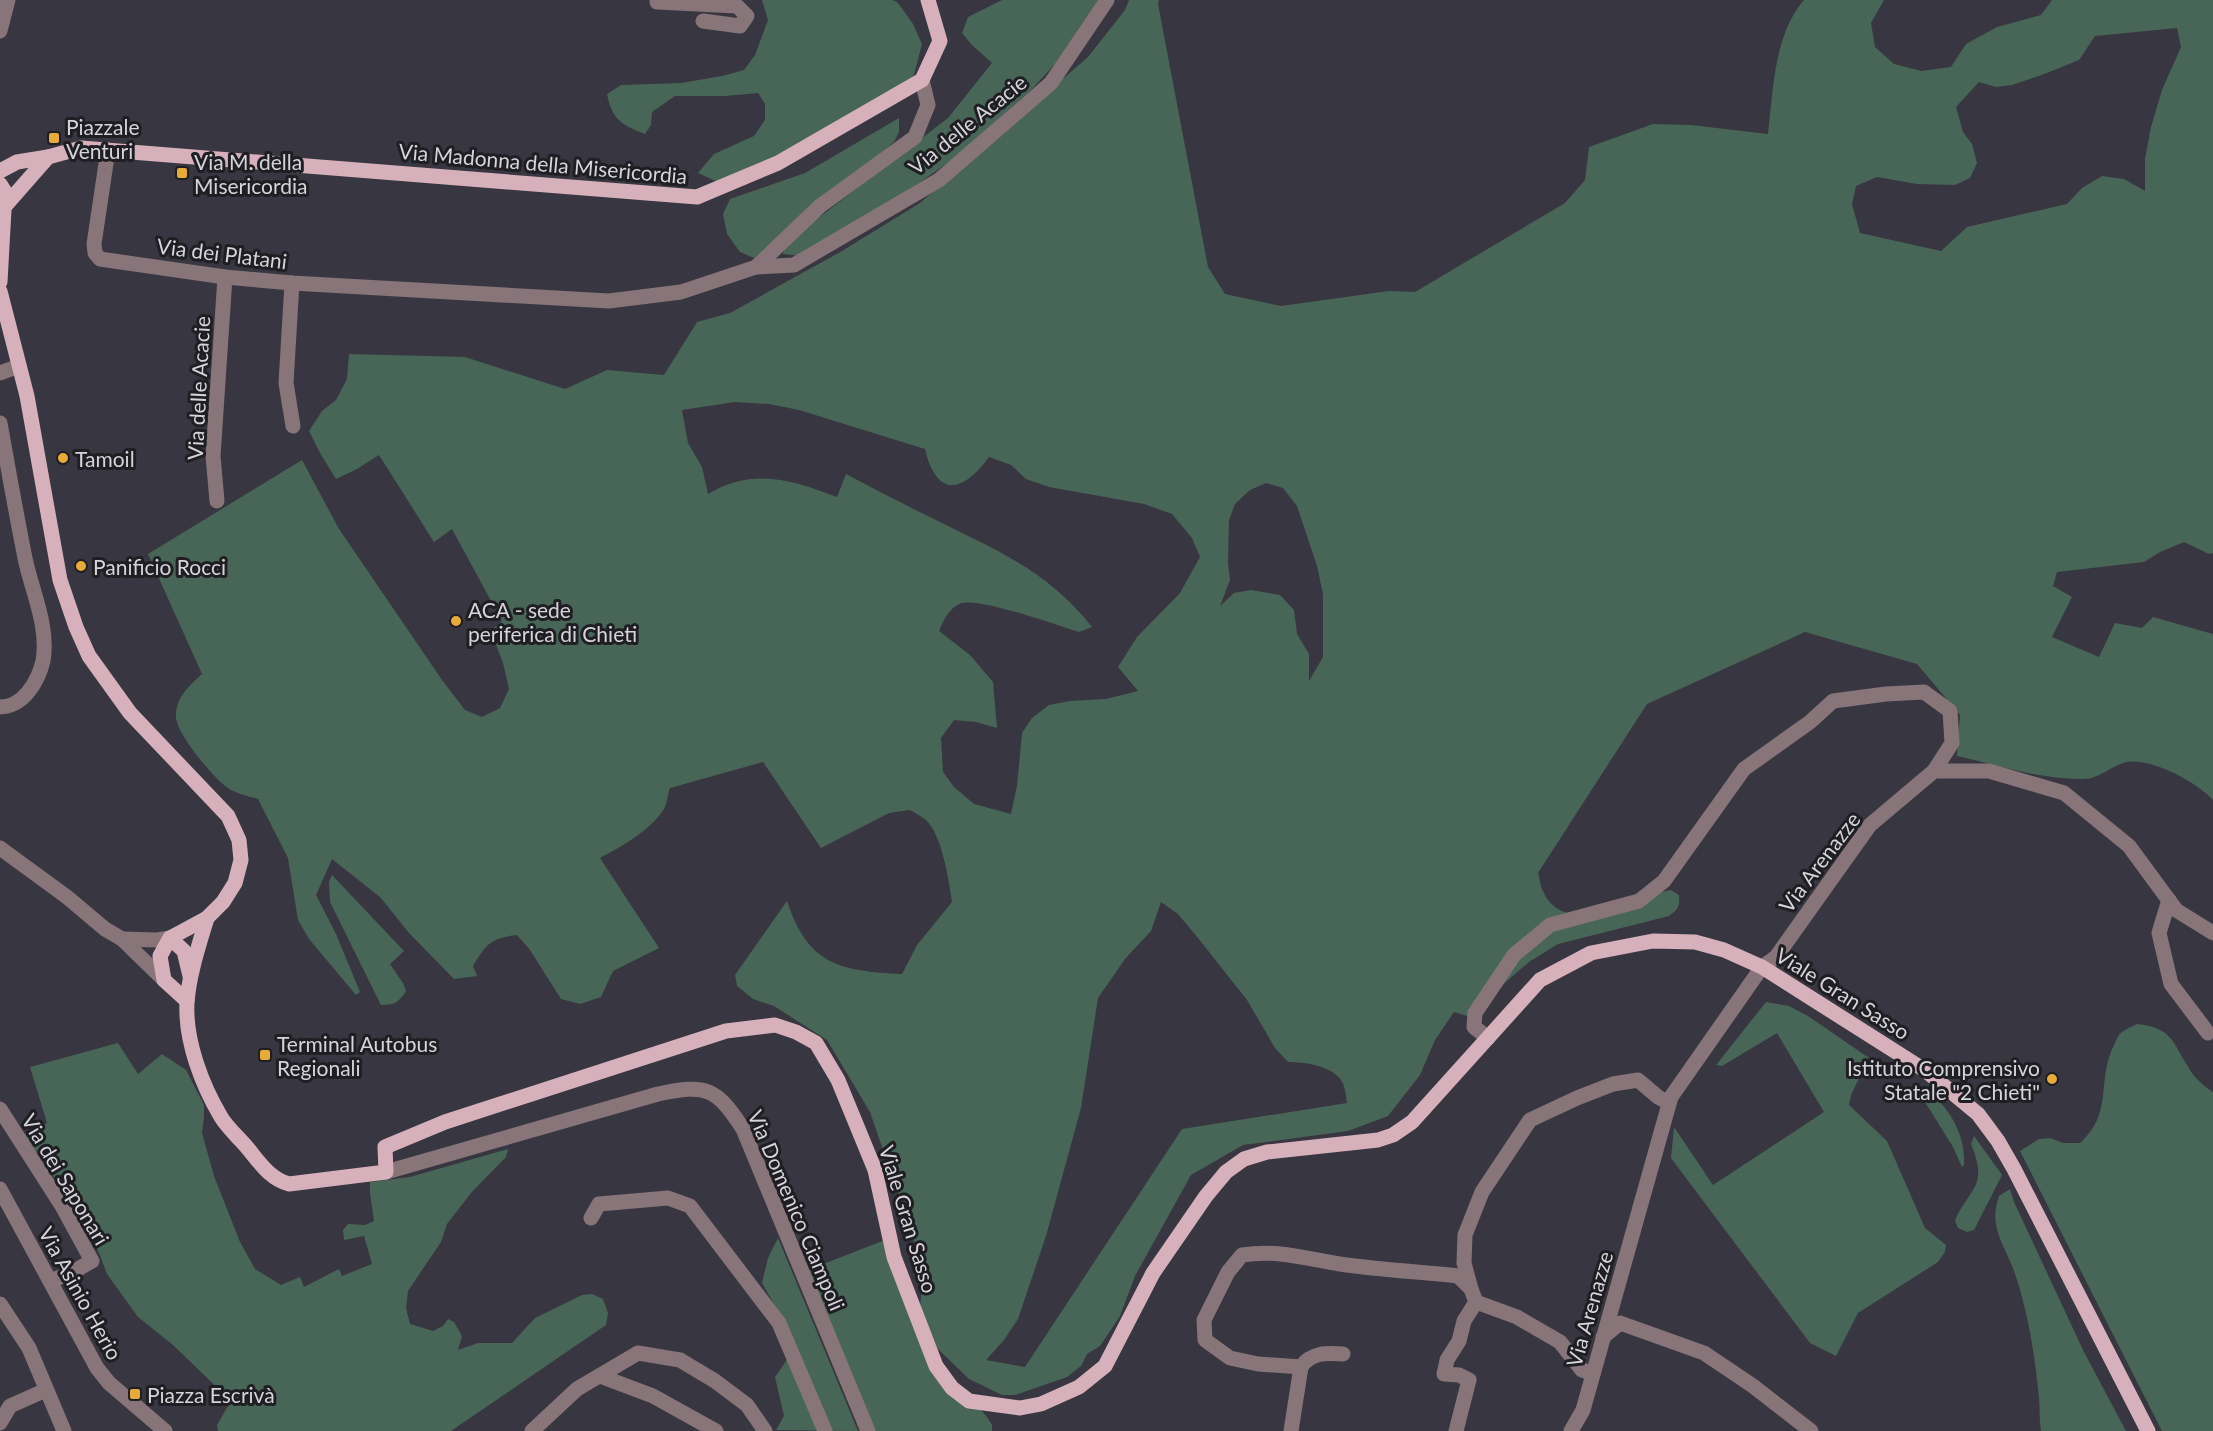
<svg xmlns="http://www.w3.org/2000/svg" width="2213" height="1431" font-family="Lato,sans-serif">
<style>
.green{fill:#476657;fill-rule:evenodd}
.lines{fill:none;stroke-linecap:round;stroke-linejoin:round}
.minor{stroke:#87757a;stroke-width:15}
.major{stroke:#d6b1bb;stroke-width:15}
.poi-dot{fill:#e8ab37;stroke:#1f1e23;stroke-width:2}
.labels{text-anchor:middle;dominant-baseline:central;stroke-width:6;stroke-linejoin:round;paint-order:stroke}
.street-label{font-size:21px;fill:#d5d4da;stroke:#1f1e23}
.poi-label{font-size:21px;fill:#d5d4da;stroke:#1f1e23;text-anchor:start}
</style>
<rect width="100%" height="100%" fill="#383640"/>
<g class="green">
<path d="M 762,0 L 893,0 L 898,3 L 913,24 L 922,44 L 914,75 L 895,94 L 778,158 L 720,183 L 698,173 L 714,154 L 754,136 L 765,120 L 765,104 L 758,93 L 725,96 L 675,96 L 652,112 L 651,125 L 645,134 C 621,125 612,119 607,94 L 621,85 L 681,83 L 722,76 L 744,70 L 755,55 L 768,20 Z"/>
<polygon points="1002,0 1098,0 1055,64 1031,90 953,159 919,183 801,256 783,254 785,246 812,223 948,118 992,63 972,45 962,33 968,17"/>
<path d="M 1129,0 L 1159,0 L 1158,4 L 1208,267 L 1225,294 L 1281,306 L 1389,291 L 1415,292 L 1565,203 L 1585,180 L 1589,147 L 1653,124 L 1691,125 L 1768,134 C 1773,91 1774,34 1804,0 L 1884,0 L 1871,23 L 1875,47 L 1894,64 L 1921,71 L 1951,67 L 1966,44 L 1997,27 L 2041,15 L 2052,0 L 2213,0 L 2213,553 L 2209,554 L 2184,542 L 2160,552 L 2144,562 L 2057,572 L 2053,586 L 2072,597 L 2052,637 L 2099,657 L 2115,623 L 2142,628 L 2153,617 L 2213,634 L 2213,800 C 2196,782 2153,758 2127,762 C 2112,765 2099,779 2084,779 C 2041,780 1998,765 1957,756 L 1960,715 L 1917,664 L 1805,632 L 1647,704 L 1538,873 C 1540,878 1540,886 1543,891 C 1565,941 1634,896 1671,890 L 1679,895 C 1680,906 1678,910 1669,916 L 1558,944 L 1529,962 L 1467,1016 L 1454,1012 L 1435,1040 L 1420,1075 L 1388,1116 L 1348,1131 L 1243,1145 L 1191,1175 L 1135,1276 L 1120,1316 L 1100,1346 L 1087,1354 L 1081,1366 L 1067,1377 L 1015,1395 L 1002,1395 L 969,1379 L 937,1348 L 920,1310 L 923,1267 L 870,1112 L 827,1040 L 774,1006 L 753,999 L 737,986 L 735,975 L 787,901 C 808,965 840,971 902,974 L 917,945 L 952,902 C 949,881 942,835 926,820 C 921,816 915,813 910,810 L 889,813 L 821,848 L 763,762 L 670,788 C 668,794 667,802 665,807 C 653,829 621,847 600,858 L 659,948 L 613,971 L 601,997 L 580,1004 L 561,999 L 530,950 L 517,935 C 491,938 486,944 473,966 L 477,976 L 454,979 L 409,933 L 381,898 L 332,859 L 316,895 L 336,934 L 360,992 L 356,995 L 309,939 L 298,920 L 288,858 L 258,799 C 249,796 236,794 228,788 C 214,779 176,733 176,717 C 175,698 190,685 202,674 L 148,554 L 302,460 L 339,529 L 442,680 L 465,710 L 482,717 L 500,708 L 509,689 L 503,663 L 495,642 L 494,628 L 502,621 L 452,529 L 434,542 L 379,455 L 357,469 L 336,479 L 320,453 L 309,431 L 322,411 L 336,400 L 347,379 L 349,354 L 465,357 L 565,389 L 607,370 L 664,375 L 697,322 L 730,313 L 842,251 L 920,203 L 1088,57 L 1125,10 ZM 2177,28 L 2181,47 L 2162,90 L 2151,127 L 2145,159 L 2145,191 L 2124,179 L 2102,176 L 2082,188 L 2067,204 L 1967,227 L 1941,251 L 1860,233 L 1852,204 L 1856,186 L 1877,177 L 1917,184 L 1955,185 L 1970,178 L 1977,163 L 1972,144 L 1963,132 L 1956,107 L 1979,82 L 1996,87 L 2012,85 L 2047,73 L 2079,60 L 2095,36 ZM 735,402 L 769,404 L 799,410 L 925,449 C 927,456 929,465 933,471 C 950,502 976,475 989,457 L 1011,465 L 1026,479 L 1049,487 L 1144,504 L 1172,514 L 1192,538 L 1200,557 L 1180,593 L 1137,637 L 1118,667 L 1138,691 L 1106,699 L 1070,701 L 1049,705 L 1032,718 L 1022,733 L 1017,786 L 1011,814 L 974,804 L 954,787 L 943,772 L 941,738 L 954,720 L 976,722 L 997,728 L 993,682 L 970,655 L 939,631 C 944,620 949,607 962,603 C 981,598 1057,625 1079,632 L 1092,627 C 1050,574 1003,553 944,524 C 911,508 878,491 846,474 L 837,497 C 792,480 753,467 708,494 L 702,467 L 688,443 L 682,410 ZM 1266,483 L 1283,488 L 1297,506 L 1317,566 L 1323,594 L 1323,657 L 1309,681 L 1309,654 L 1297,634 L 1294,610 L 1280,595 L 1251,590 L 1234,593 L 1220,606 L 1230,580 L 1228,563 L 1229,520 L 1235,504 L 1250,490 ZM 1161,902 L 1178,914 L 1198,938 L 1247,1000 L 1275,1048 L 1288,1062 C 1304,1062 1330,1065 1341,1080 C 1345,1085 1346,1096 1347,1103 L 1182,1129 L 1025,1367 L 986,1360 L 1004,1340 L 1018,1319 L 1046,1236 L 1081,1108 L 1098,998 L 1125,959 L 1151,931 Z"/>
<polygon points="899,118 899,132 894,142 857,175 754,258 740,252 727,234 723,214 730,199 805,173"/>
<path d="M 332,875 L 404,951 L 390,964 L 403,983 L 406,991 C 399,1002 395,1005 381,1005 L 330,902 L 329,882 Z"/>
<polygon points="1766,1002 1789,1006 1808,1016 1869,1058 1851,1095 1849,1105 1887,1141 1925,1228 1946,1245 1945,1252 1938,1262 1858,1313 1836,1356 1810,1343 1671,1158 1674,1127 1713,1185 1824,1112 1777,1033 1722,1066 1716,1065"/>
<path d="M 2137,1024 C 2173,1028 2172,1042 2189,1068 C 2194,1078 2204,1086 2213,1092 L 2213,1431 L 2162,1431 L 2020,1151 L 2039,1139 L 2050,1138 L 2063,1143 L 2080,1143 C 2114,1113 2096,1080 2114,1045 C 2116,1041 2118,1035 2121,1033 C 2125,1029 2133,1026 2137,1024 Z"/>
<polygon points="118,1043 138,1074 162,1054 186,1070 204,1105 204,1117 202,1133 214,1176 240,1242 255,1269 281,1285 300,1277 304,1287 339,1269 342,1276 372,1264 364,1236 344,1240 343,1230 348,1224 365,1225 374,1221 370,1193 370,1182 410,1177 508,1149 506,1157 471,1193 447,1224 441,1242 408,1291 406,1308 410,1324 433,1331 443,1326 448,1319 454,1322 462,1336 458,1350 478,1343 512,1343 535,1318 582,1295 592,1294 603,1299 608,1313 606,1325 451,1431 218,1431 217,1425 231,1401 173,1345 138,1317 107,1274 89,1227 24,1134 47,1123 30,1067"/>
<path d="M 1936,1098 C 1953,1114 1966,1140 1964,1165 L 1962,1167 L 1953,1147 L 1925,1102 L 1929,1099 Z"/>
<path d="M 1974,1136 L 2002,1175 L 1974,1230 L 1967,1232 L 1958,1228 L 1955,1221 C 1970,1186 1989,1188 1971,1144 Z"/>
<path d="M 2010,1189 L 2014,1202 L 2084,1352 L 2126,1431 L 2041,1431 C 2039,1420 2040,1409 2039,1398 C 2035,1356 2028,1311 2014,1271 C 2004,1243 1988,1227 1999,1196 Z"/>
<polygon points="778,1238 858,1431 776,1430 784,1416 775,1377 788,1358 783,1320 762,1283 768,1258"/>
<polygon points="885,1240 918,1337 987,1417 992,1425 992,1431 875,1431 808,1270"/>
</g>
<g class="lines">
<g class="minor">
<polyline points="657,0 657,2 737,6 747,16 740,26 703,21"/>
<polyline points="0,31 8,0"/>
<polyline points="108,150 94,244 95,253 100,259 225,277 292,283 609,301 681,292 756,267 820,206 915,137 928,105 922,80"/>
<polyline points="756,267 794,265 939,180 1051,83 1107,0"/>
<polyline points="292,283 286,383 293,426"/>
<polyline points="0,373 19,366"/>
<path d="M 0,423 C 8,468 16,513 25,558 C 32,592 49,626 43,661 C 38,682 23,707 0,707"/>
<polyline points="217,501 213,456 225,277"/>
<polyline points="0,848 67,897 105,929 122,939 164,980"/>
<polyline points="2169,900 2159,933 2171,984 2208,1033"/>
<polyline points="122,939 157,940 170,938"/>
<polyline points="1488,1038 1474,1027 1475,1013 1514,955 1550,925 1639,901 1664,881 1744,769 1810,722 1833,701 1886,694 1924,692 1950,711 1952,743 1934,771"/>
<polyline points="0,1109 62,1206 92,1261 71,1273 50,1281"/>
<path d="M 386,1172 L 658,1094 C 706,1084 716,1087 743,1129 L 868,1431"/>
<polyline points="0,1189 97,1368 109,1383 165,1431"/>
<polyline points="591,1218 599,1204 668,1198 690,1206 779,1323 825,1431"/>
<polyline points="1471,1289 1464,1263 1465,1235 1482,1192 1530,1120 1577,1098 1613,1084 1638,1080 1658,1097 1669,1103"/>
<polyline points="0,1304 29,1348 64,1431"/>
<polyline points="1603,1337 1620,1323 1704,1353 1753,1386 1811,1431"/>
<path d="M 1301,1367 C 1311,1352 1327,1353 1343,1354"/>
<polyline points="600,1376 653,1396 716,1431"/>
<polyline points="0,1423 10,1406 46,1390"/>
<polyline points="532,1431 577,1389 638,1353 680,1360 715,1381 747,1405 765,1431"/>
<path d="M 1291,1431 L 1301,1367 L 1258,1364 L 1230,1358 L 1205,1340 L 1204,1320 L 1228,1272 L 1242,1255 C 1281,1249 1309,1260 1347,1265 C 1384,1270 1421,1272 1458,1276 L 1471,1289 L 1476,1302"/>
<polyline points="1456,1431 1469,1380 1459,1375 1444,1374 1447,1360 1459,1341 1464,1321 1476,1302 1517,1317 1560,1342 1582,1370 1593,1374"/>
<polyline points="1571,1431 1583,1410 1671,1097 1762,967 1776,957 1870,825 1934,771 1989,771 2064,793 2129,846 2176,910 2213,933"/>
</g>
<g class="major">
<polyline points="0,171 17,162 48,157 81,148 697,197 778,163 922,80 940,41 928,0"/>
<polyline points="0,184 5,192 5,206"/>
<polyline points="0,216 5,206 48,157"/>
<polyline points="0,282 4,210"/>
<polyline points="0,291 27,396 60,580 76,627 89,656 130,713 228,816 239,840 241,860 235,883 223,902 207,918 170,938 160,956 164,980 187,1001"/>
<path d="M 207,918 C 199,945 189,974 187,1003 C 185,1041 202,1085 221,1117 C 227,1127 237,1136 245,1145 C 258,1160 269,1179 289,1184 L 386,1172 L 385,1147 L 445,1122 L 726,1031 L 775,1025 L 796,1032 L 816,1043 L 838,1080 L 875,1170 L 894,1257 L 936,1366 L 952,1388 L 969,1401 L 1020,1408 L 1041,1404 L 1079,1387 L 1105,1366 L 1153,1273 L 1206,1196 L 1226,1172 L 1244,1159 L 1267,1152 L 1378,1140 L 1393,1135 L 1412,1122 L 1540,980 L 1591,953 L 1653,941 L 1695,942 L 1724,950 L 1762,967 L 1926,1071 L 1978,1114 L 1998,1141 L 2014,1169 L 2148,1431"/>
<polyline points="170,938 184,951 190,976"/>
</g>
</g>
<g class="poi-dot">
<rect x="48" y="132" width="12" height="12" rx="3"/>
<rect x="176" y="167" width="12" height="12" rx="3"/>
<circle cx="63" cy="458" r="6"/>
<circle cx="81" cy="566" r="6"/>
<circle cx="456" cy="621" r="6"/>
<rect x="259" y="1049" width="12" height="12" rx="3"/>
<circle cx="2052" cy="1079" r="6"/>
<rect x="129" y="1388" width="12" height="12" rx="3"/>
</g>
<g class="labels">
<g class="street-label">
<text transform="translate(967 124) rotate(-39)">Via delle Acacie</text>
<text transform="translate(543 163) rotate(5)">Via Madonna della Misericordia</text>
<text transform="translate(222 253) rotate(7)">Via dei Platani</text>
<text transform="translate(198 388) rotate(-87)">Via delle Acacie</text>
<text transform="translate(1819 862) rotate(-53)">Via Arenazze</text>
<text transform="translate(1843 993) rotate(32)">Viale Gran Sasso</text>
<text transform="translate(66 1179) rotate(59)">Via dei Saponari</text>
<text transform="translate(797 1210) rotate(67)">Via Domenico Ciampoli</text>
<text transform="translate(909 1219) rotate(73)">Viale Gran Sasso</text>
<text transform="translate(81 1293) rotate(61)">Via Asinio Herio</text>
<text transform="translate(1589 1309) rotate(-74)">Via Arenazze</text>
</g>
<g class="poi-label">
<text x="66" y="126">Piazzale<tspan x="66" dy="24">Venturi</tspan></text>
<text x="194" y="161">Via M. della<tspan x="194" dy="24">Misericordia</tspan></text>
<text x="75" y="458">Tamoil</text>
<text x="93" y="566">Panificio Rocci</text>
<text x="468" y="609">ACA - sede<tspan x="468" dy="24">periferica di Chieti</tspan></text>
<text x="277" y="1043">Terminal Autobus<tspan x="277" dy="24">Regionali</tspan></text>
<text x="2040" y="1067" text-anchor="end">Istituto Comprensivo<tspan x="2040" dy="24">Statale "2 Chieti"</tspan></text>
<text x="147" y="1394">Piazza Escrivà</text>
</g>
</g>
</svg>
